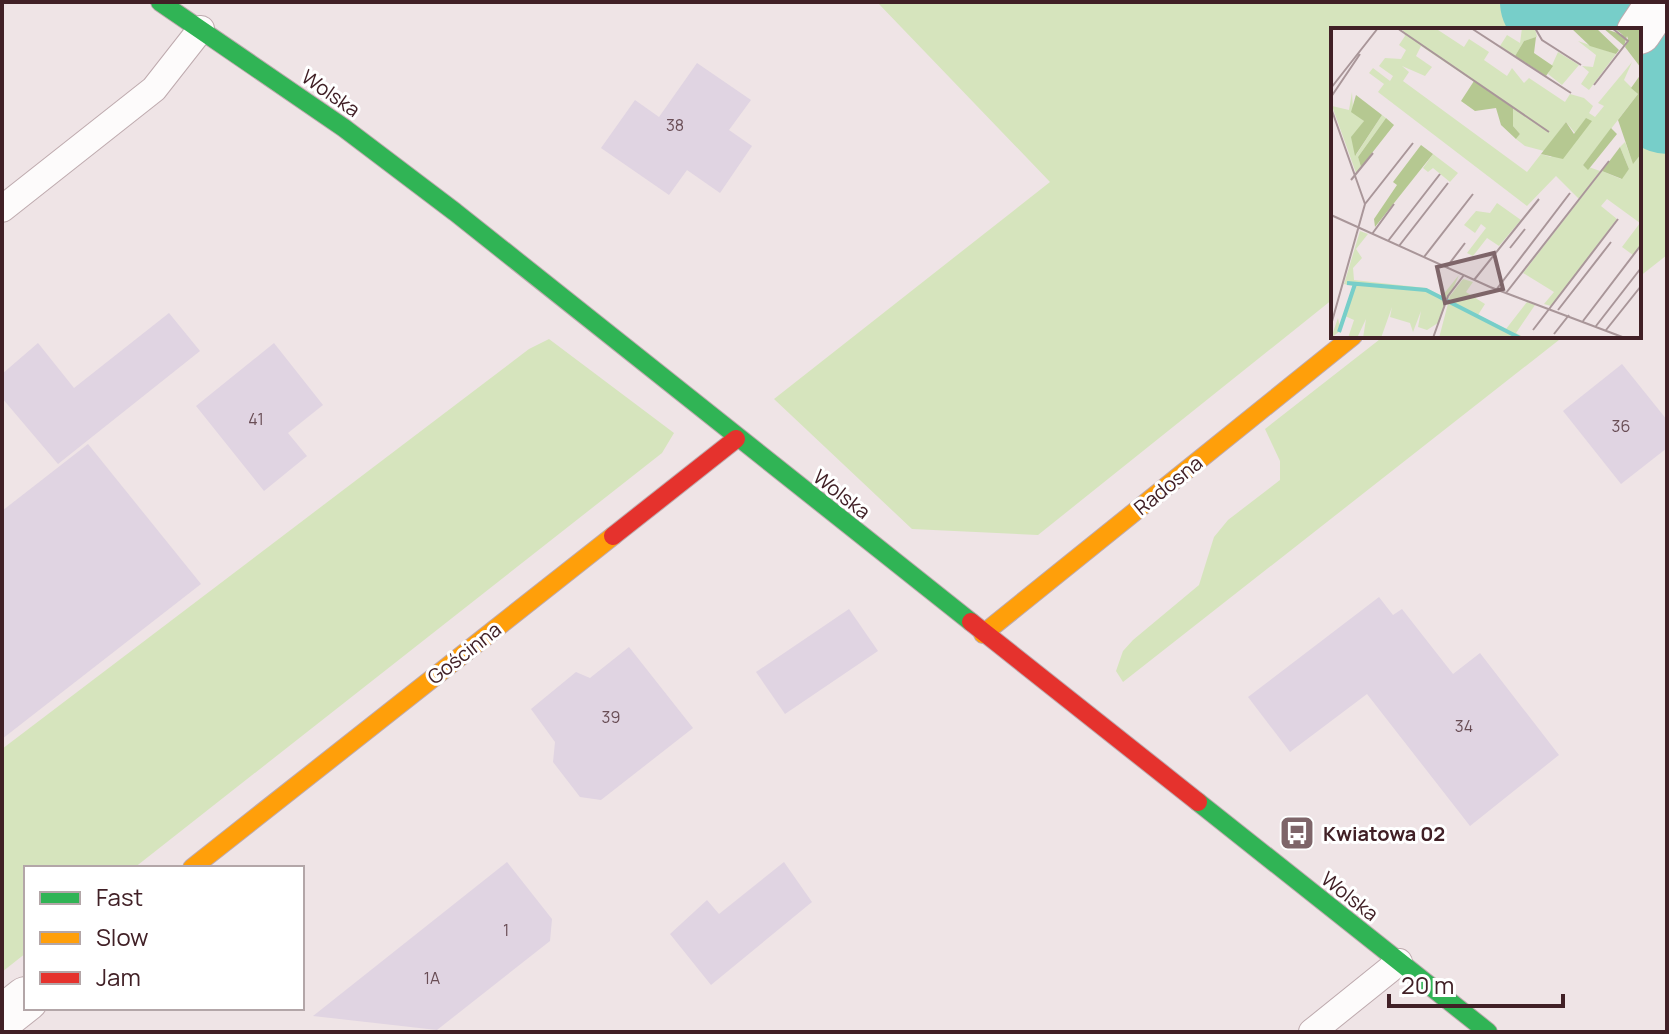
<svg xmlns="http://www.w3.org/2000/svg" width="1669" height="1034" font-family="Manrope,sans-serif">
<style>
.green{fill:#d6e4bd}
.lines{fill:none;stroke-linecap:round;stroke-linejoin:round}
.river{stroke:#77cec9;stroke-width:104}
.building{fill:#e0d4e2}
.lane-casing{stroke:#beaaae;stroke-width:28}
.street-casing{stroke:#beaaae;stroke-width:46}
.fast-casing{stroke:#beaaae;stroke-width:20}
.slow-casing{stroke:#beaaae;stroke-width:20}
.jam-casing{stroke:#beaaae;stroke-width:20}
.lane{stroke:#fdfbfb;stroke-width:26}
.street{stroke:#fdfbfb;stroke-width:44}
.fast{stroke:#30b455;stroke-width:18}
.slow{stroke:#ff9f0a;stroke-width:18}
.jam{stroke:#e5322d;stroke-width:18}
.labels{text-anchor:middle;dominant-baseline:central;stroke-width:6;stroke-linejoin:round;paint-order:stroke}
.number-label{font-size:16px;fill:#694d55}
.street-label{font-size:20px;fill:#412026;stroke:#fff}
.poi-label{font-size:20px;font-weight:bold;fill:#412026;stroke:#fff;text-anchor:start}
.inset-river{fill:none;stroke:#77cec9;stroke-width:4}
.inset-road{fill:none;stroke:#a99699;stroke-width:2}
.view{fill:#7e6569;fill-opacity:0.15;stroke:#7e6569;stroke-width:4}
.inset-edge{fill:none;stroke:#412026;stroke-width:4}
</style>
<rect width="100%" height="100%" fill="#efe4e6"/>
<g class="green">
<polygon points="877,2 1605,2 1584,30 1333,30 1333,299 1038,535 912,529 774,399 1050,182"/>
<polygon points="1667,44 1667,255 1639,277 1639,78"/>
<polygon points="1384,336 1564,336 1123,682 1116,671 1123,651 1133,640 1199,585 1214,537 1228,520 1280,480 1280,461 1265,429"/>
<polygon points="549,339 674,433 662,453 134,868 26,868 26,953 2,972 2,749 529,349"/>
</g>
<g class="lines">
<g class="river">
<polyline points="1552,2 1585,30"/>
<polyline points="1639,77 1667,102"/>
</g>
</g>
<g class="building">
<polygon points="697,63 751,100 729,130 752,146 720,193 687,170 669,195 601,148 635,100 659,117"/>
<polygon points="169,313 200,351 58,464 2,398 2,374 38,343 74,388"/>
<polygon points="274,343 323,405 288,433 307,456 264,491 196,406"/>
<polygon points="1622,364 1667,420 1667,448 1621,484 1563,411"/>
<polygon points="88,444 201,584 2,739 2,511"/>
<polygon points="1379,597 1393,615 1402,609 1453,674 1480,653 1559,755 1470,826 1367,694 1290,752 1248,697"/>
<polygon points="849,609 878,651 785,714 756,672"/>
<polygon points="629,647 693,728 601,800 580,797 553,762 555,742 531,709 576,672 590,678"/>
<polygon points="507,862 552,919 550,941 437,1030 313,1016"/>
<polygon points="784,862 812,902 711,985 670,934 707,900 719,914"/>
</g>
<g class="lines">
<defs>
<g id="lane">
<polyline points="2,209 154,89 201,29"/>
<polyline points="1312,1032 1399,962"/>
</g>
<g id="street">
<polyline points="1639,32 1659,2"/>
<polyline points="2,1018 26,999"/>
</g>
<g id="fast">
<polyline points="160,2 344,128 455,212 971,622"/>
<polyline points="1198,802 1488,1032"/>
</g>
<g id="slow">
<polyline points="983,634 1353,336"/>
<polyline points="192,868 613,536"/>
</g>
<g id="jam">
<polyline points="613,536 736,439"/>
<polyline points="971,622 1198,802"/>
</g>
</defs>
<use href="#lane" class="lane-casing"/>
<use href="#street" class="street-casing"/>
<use href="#fast" class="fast-casing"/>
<use href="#slow" class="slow-casing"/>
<use href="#jam" class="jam-casing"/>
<use href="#lane" class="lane"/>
<use href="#street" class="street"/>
<use href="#fast" class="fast"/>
<use href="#slow" class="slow"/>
<use href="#jam" class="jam"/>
</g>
<defs>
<symbol id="bus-square" viewBox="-11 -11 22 22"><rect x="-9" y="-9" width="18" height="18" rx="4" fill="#7e6569" stroke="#fff"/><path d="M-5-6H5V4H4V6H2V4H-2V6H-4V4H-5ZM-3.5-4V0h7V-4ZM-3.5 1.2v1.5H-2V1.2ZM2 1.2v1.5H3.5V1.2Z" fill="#fff"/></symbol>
</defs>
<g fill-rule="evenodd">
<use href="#bus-square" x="1277" y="813" width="40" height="40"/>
</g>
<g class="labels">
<g class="number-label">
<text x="675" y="125">38</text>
<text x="256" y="419">41</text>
<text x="1621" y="426">36</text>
<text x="611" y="717">39</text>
<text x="1464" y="726">34</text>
<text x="506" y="930">1</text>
<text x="432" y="978">1A</text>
</g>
<g class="street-label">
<text transform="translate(331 93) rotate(35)">Wolska</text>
<text transform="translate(1168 485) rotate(-39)">Radosna</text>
<text transform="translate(842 494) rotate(38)">Wolska</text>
<text transform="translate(464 653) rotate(-38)">Gościnna</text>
<text transform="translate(1350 896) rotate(38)">Wolska</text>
</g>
<g class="poi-label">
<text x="1323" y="833">Kwiatowa 02</text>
</g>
</g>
<g transform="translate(1331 28)">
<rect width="310" height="310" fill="#efe4e6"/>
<path d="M 71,0 L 104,0 L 133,19 L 138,11 L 158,24 L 153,32 L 176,48 L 181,40 L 193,55 L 198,50 L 234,74 L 239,66 L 253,70 L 262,78 L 258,85 L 264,89 L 273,78 L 267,75 L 301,34 L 293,52 L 307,66 L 252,137 L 269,143 L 248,171 L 225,148 L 196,178 L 47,64 L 53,56 L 38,45 L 42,40 L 59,53 L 62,48 L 48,38 L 54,30 L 70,31 L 75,22 L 68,17 L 74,8 ZM 90,18 L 182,80 L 182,98 L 189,106 L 185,111 L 194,118 L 213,123 L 235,94 L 244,105 L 220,129 L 210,126 L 196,144 L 72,53 L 78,44 L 71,38 L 94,48 L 101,39 L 85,28 ZM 191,0 L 204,0 L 206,9 L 193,13 L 184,28 L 169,18 L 176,7 L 189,15 ZM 247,13 L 285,26 L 258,62 L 250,56 L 258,44 L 251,38 L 262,39 L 265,27 ZM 227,24 L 248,37 L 231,57 L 217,46 ZM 21,64 L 22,82 L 33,93 L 21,112 L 25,127 L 51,87 L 55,90 L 27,129 L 30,139 L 25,145 L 1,78 L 18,82 ZM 294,114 L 302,135 L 310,126 L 310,217 L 302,227 L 291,219 L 309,195 L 276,171 L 270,178 L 286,191 L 220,278 L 213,276 L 223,264 L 192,245 L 271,143 L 290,151 L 298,141 L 289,119 ZM 102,126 L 127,145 L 119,154 L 102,140 L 97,144 L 92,140 ZM 166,175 L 190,192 L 168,218 L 156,210 L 142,228 L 136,225 L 155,200 L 150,196 L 144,205 L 133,197 L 145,183 L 159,185 ZM 29,203 L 37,206 L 25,221 L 31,230 L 22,240 L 23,252 L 95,260 L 111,268 L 128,247 L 107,295 L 96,302 L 87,299 L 90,283 L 82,304 L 79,295 L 59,289 L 61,279 L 50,310 L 32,310 L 35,291 L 26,310 L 17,310 L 23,292 L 14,288 L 9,303 L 0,310 L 7,290 L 9,300 L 22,258 L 13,256 ZM 132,251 L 142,254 L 135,264 L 154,276 L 147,287 L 175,301 L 196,274 L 204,277 L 185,305 L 194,310 L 108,310 L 119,268 Z" fill="#d6e4bd" fill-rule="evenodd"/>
<path d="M 240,0 L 265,0 L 288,22 L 285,26 L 259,18 ZM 272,0 L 292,7 L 283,0 L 310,0 L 310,40 L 294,19 L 297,11 L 296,8 L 293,18 ZM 205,9 L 203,25 L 222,38 L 215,48 L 184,28 L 193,13 ZM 310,46 L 310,126 L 302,136 L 287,92 L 307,66 L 300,60 ZM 143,53 L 182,80 L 182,98 L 189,106 L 185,111 L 170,97 L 165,80 L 144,83 L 130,73 ZM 25,67 L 51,87 L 24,128 L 20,109 L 33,93 L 20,84 ZM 55,90 L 63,97 L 30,139 L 27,129 ZM 255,90 L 261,93 L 232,131 L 210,126 L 235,94 L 243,106 ZM 280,100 L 286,106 L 257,142 L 252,137 ZM 90,117 L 102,126 L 44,199 L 43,191 L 66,157 L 62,154 ZM 289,119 L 298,141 L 291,151 L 271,143 Z" fill="#b5c891"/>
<path class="inset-river" d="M 16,255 L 95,262 L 189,310M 8,304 L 24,256"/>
<path class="inset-road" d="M 66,0 L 218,104M 140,0 L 240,65M 204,0 L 211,12 L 250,37M 263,57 L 297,13 L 281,0M 0,60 L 47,0M 0,69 L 29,26M 0,80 L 34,176 L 0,297M 20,152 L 42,125M 34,176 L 82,115M 0,187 L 159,259 L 294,310M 41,206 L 63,176M 57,213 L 109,146M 68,218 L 117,155M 179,220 L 194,201M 93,229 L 142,166M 115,240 L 134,215M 143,252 L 208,171M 165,262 L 239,165M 175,265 L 278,133M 227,282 L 280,214M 252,293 L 310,217M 265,298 L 310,240M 202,302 L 287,191M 275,302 L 310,258M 223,306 L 238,287M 102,310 L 117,268 L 133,247"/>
<path class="view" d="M 163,225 L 172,261 L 114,275 L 106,239 Z"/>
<rect width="310" height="310" class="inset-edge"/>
</g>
<rect width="1669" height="1034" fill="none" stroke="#412026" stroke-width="8"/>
<rect x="24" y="866" width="280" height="144" fill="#ffffff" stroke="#b3a6a8" stroke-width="2"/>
<rect x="40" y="892" width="40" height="12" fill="#30b455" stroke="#b3a6a8" stroke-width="2"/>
<text x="96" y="906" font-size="24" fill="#412026">Fast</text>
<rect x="40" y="932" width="40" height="12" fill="#ff9f0a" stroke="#b3a6a8" stroke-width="2"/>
<text x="96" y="946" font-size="24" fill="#412026">Slow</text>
<rect x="40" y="972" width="40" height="12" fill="#e5322d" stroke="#b3a6a8" stroke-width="2"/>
<text x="96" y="986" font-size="24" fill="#412026">Jam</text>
<path d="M1389 994v12h174v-12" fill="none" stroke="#412026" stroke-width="4"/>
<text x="1401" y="994" font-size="24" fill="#412026" stroke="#ffffff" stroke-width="6" paint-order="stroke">20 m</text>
</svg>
